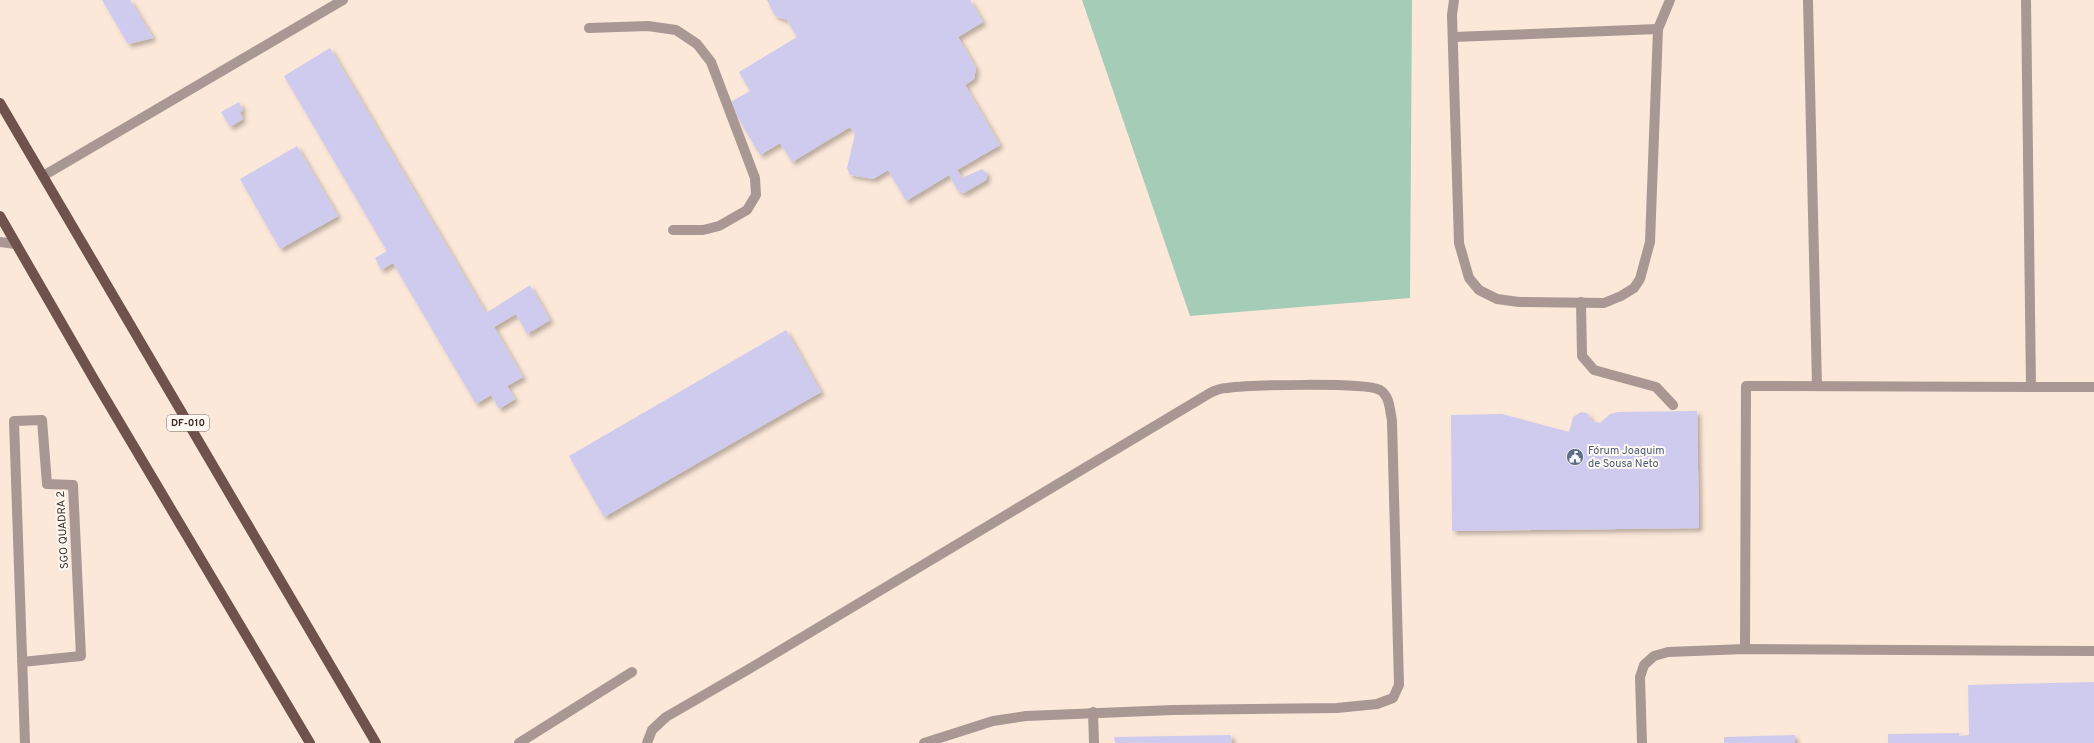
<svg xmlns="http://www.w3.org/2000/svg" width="2094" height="743" font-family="Overpass,sans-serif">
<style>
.green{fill:#a5ccb7}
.building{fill:#cfcbef;filter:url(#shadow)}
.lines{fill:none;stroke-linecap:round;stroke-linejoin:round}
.service{stroke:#a99794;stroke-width:10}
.primary{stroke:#70524c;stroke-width:10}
.labels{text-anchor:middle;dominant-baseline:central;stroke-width:4;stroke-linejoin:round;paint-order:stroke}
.shield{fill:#fef8f3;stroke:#746961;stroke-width:1}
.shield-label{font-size:10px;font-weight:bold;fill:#392c23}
.service-label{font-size:11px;fill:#4e5e75;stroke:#fef8f3;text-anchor:start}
.street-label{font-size:11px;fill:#392c23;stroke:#fef8f3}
</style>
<defs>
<filter id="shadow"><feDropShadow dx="3.5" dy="3.5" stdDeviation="2" flood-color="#0004"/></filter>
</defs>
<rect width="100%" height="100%" fill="#fce8d9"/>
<polygon class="green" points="1082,0 1412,0 1410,298 1190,316"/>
<g class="building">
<polygon points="102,0 130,0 153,38 128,44"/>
<polygon points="767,0 970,0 983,22 958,37 976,68 974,79 965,85 1000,145 957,170 962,178 982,169 987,173 986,180 964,193 958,191 949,175 906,201 888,170 873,179 850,175 847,168 855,134 850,127 792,162 780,143 760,155 729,103 750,91 739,72 797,37 787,20 775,16"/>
<polygon points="330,48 486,313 530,285 550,320 527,334 516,314 494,327 523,377 507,386 515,399 499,409 491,395 476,404 393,263 381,270 375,258 387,251 284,76"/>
<polygon points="239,102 243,110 240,112 243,119 230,127 221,112"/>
<polygon points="297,146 338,216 280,249 240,179"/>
<polygon points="786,330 821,392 604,517 569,456"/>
<polygon points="1697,411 1699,528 1452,531 1451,415 1502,414 1569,432 1573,417 1581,412 1587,413 1592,421 1600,423 1610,414 1618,412"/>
<polygon points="2094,682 2094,743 1888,743 1888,734 1959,733 1959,736 1969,735 1968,685"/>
<polygon points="1231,735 1232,743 1115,743 1114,737"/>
<polygon points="1795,735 1795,743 1724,743 1724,737"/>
</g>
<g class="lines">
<g class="service">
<polyline points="1454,0 1452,15 1459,243 1469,278 1479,290 1497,299 1519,302 1604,303 1621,296 1634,288 1640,279 1650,242 1658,29 1670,0"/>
<polyline points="1808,0 1817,386"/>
<polyline points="589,28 648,26 676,30 697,44 711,62 755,178 756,195 747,210 719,226 703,230 673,230"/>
<polyline points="1453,37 1658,29"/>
<polyline points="43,176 343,0"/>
<polyline points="0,242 15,244"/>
<polyline points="1581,302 1582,356 1594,370 1656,387 1673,405"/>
<polyline points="2031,387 2094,387"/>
<polyline points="1745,649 1746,386 2031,387 2026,0"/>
<polyline points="22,662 81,656 73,485 47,484 42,420 14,421 25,743"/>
<polyline points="1093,712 1094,743"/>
<polyline points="519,743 632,672"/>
<path d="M 647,743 L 652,730 L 666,717 L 749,669 L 1210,393 C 1216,390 1221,388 1227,388 C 1249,385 1365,382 1380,390 C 1390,396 1390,411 1392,421 L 1399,685 L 1393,698 L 1377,704 L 1337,708 L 1173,710 L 1026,716 L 993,721 L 924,743"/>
<polyline points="1642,743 1640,677 1644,665 1654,656 1668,652 1745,649 2094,651"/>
</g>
<g class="primary">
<polyline points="0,103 376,743"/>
<polyline points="0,216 95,381 310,743"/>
</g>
</g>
<defs>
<symbol id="civic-disc" viewBox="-11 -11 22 22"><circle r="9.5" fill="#5c6f8a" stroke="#fef8f3"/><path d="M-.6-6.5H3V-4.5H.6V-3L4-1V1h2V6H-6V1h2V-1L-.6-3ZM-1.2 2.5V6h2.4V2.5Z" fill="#fff"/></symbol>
</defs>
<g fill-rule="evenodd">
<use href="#civic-disc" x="1565" y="447" width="20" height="20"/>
</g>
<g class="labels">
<rect class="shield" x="167" y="415" width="42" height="16" rx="3"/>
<g class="shield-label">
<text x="188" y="423">DF-010</text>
</g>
<g class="service-label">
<text x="1588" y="451">Fórum Joaquim<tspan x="1588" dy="13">de Sousa Neto</tspan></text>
</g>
<g class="street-label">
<text transform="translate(63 530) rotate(-93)">SGO QUADRA 2</text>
</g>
</g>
</svg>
